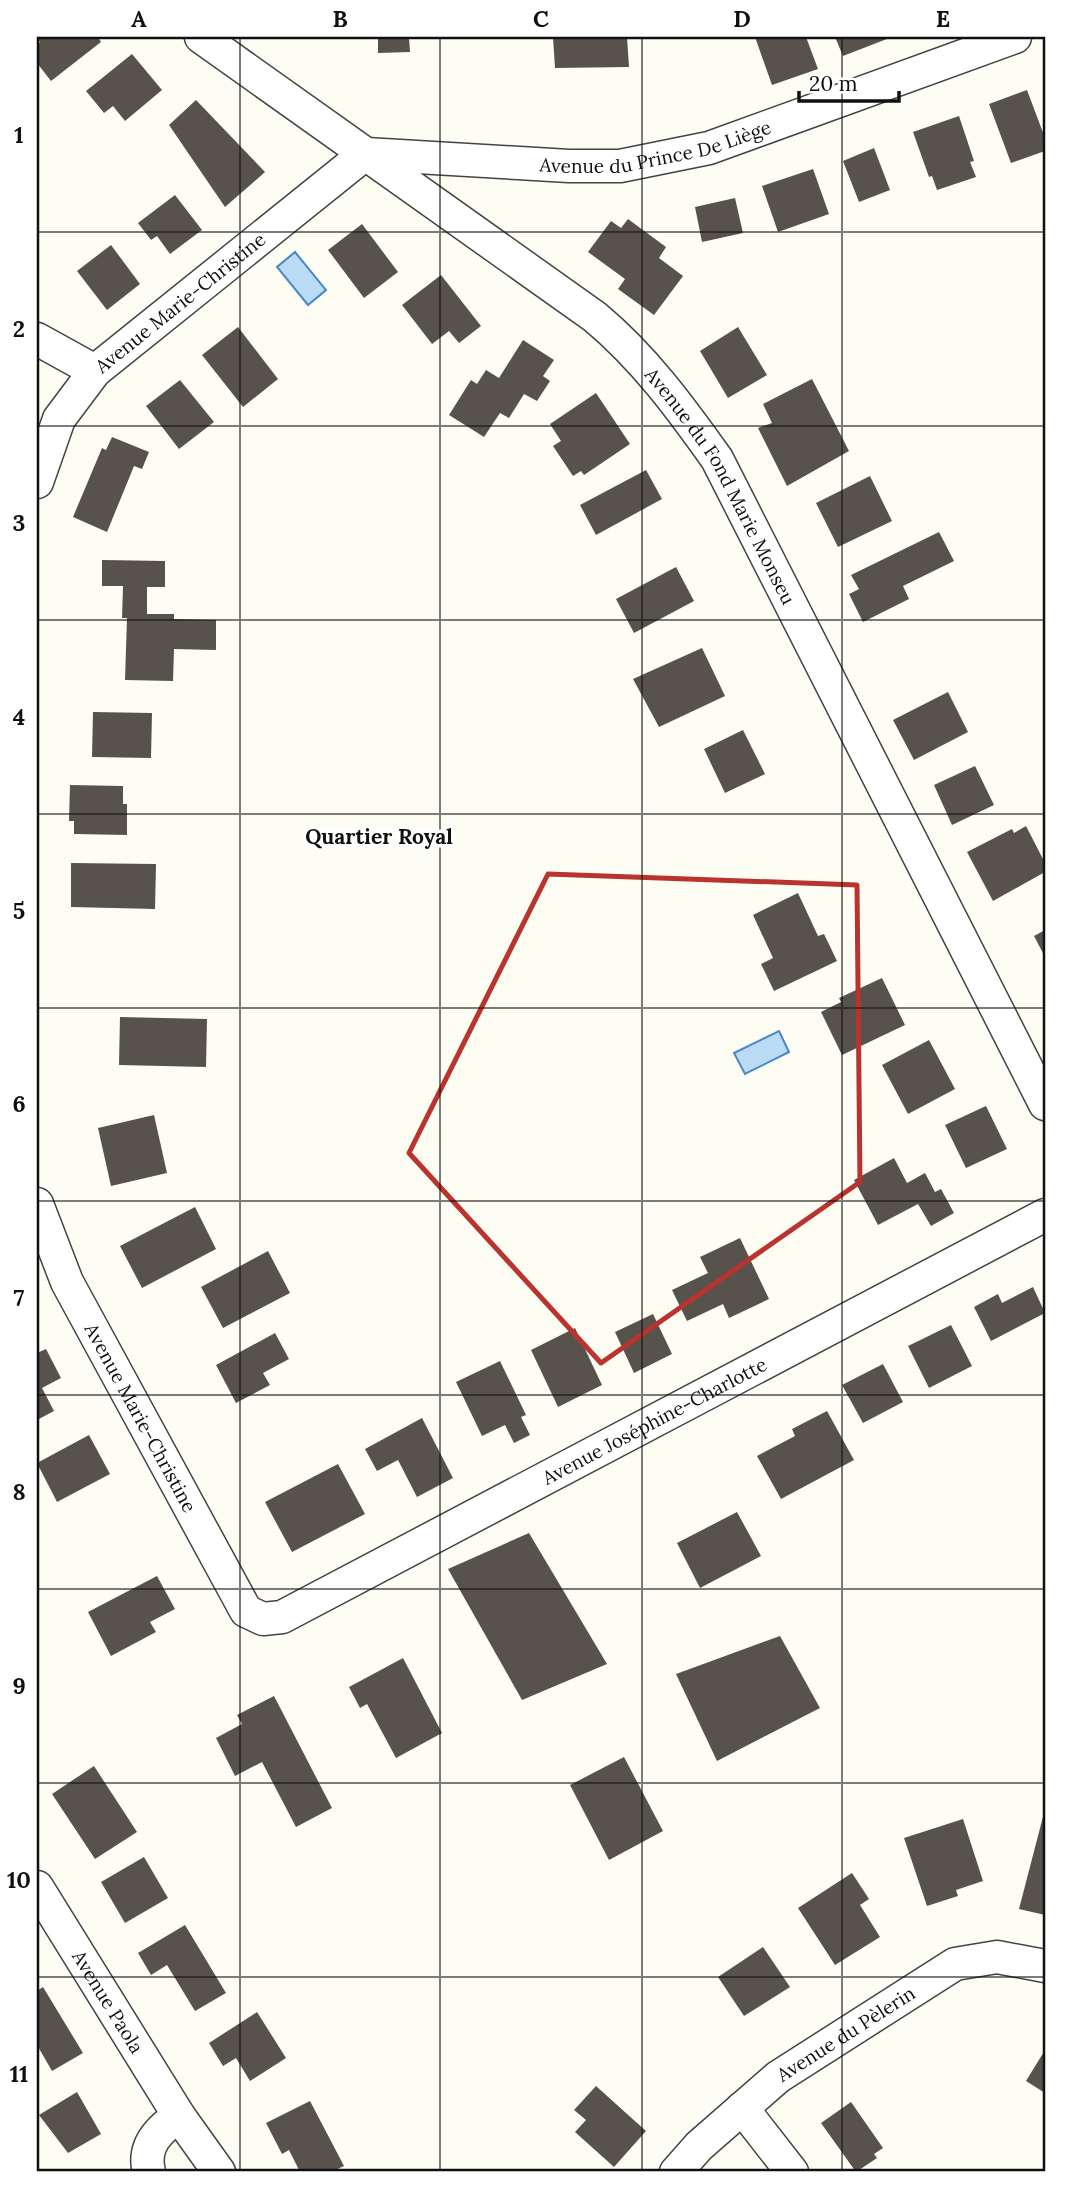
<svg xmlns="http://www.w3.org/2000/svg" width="1082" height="2209" font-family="Lora,serif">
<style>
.water{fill:#bbdaf3;stroke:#4689c6;stroke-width:2}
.building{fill:#58524d}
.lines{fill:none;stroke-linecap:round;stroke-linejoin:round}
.minor-casing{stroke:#434343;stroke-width:35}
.minor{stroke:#fff;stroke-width:32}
.marked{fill:none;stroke:#b9332f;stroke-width:5;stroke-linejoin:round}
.grid{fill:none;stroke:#101010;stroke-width:2;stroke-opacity:0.55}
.labels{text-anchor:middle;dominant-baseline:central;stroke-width:7;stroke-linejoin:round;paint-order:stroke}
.street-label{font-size:19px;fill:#101010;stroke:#fff}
.neighbourhood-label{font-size:21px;font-weight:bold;fill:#101010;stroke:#fff}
.neatline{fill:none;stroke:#101010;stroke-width:2.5}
.grid-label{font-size:23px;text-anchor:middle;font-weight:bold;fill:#101010}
</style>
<rect width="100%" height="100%" fill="#fefdf4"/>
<g class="water">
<polygon points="295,252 326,290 308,305 277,267"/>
<polygon points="779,1031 789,1052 745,1074 734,1053"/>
</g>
<g class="building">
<polygon points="37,37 98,37 101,42 51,81 37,63 37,45 40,42"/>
<polygon points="378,37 409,37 410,52 378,53"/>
<polygon points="553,37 627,37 629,67 555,68"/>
<polygon points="755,37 806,37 818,69 772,85"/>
<polygon points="835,37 892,37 843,56"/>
<polygon points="132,54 162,90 125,121 113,106 104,113 86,91"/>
<polygon points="1027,90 1045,138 1045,151 1011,163 989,104"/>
<polygon points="196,100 265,172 225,207 169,125"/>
<polygon points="959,116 974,161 970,162 976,177 937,190 932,176 929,177 913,132"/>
<polygon points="874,148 890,190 859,202 843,161"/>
<polygon points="813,169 829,214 778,232 762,186"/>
<polygon points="175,195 202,230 170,254 157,236 151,240 138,223"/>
<polygon points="735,198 743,233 702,242 695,207"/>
<polygon points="628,219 666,247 659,258 683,276 654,315 618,289 625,279 588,252 611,221 621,228"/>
<polygon points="362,224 398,272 364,298 328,250"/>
<polygon points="111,245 140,284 107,310 77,271"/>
<polygon points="441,275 481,326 459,343 449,331 432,344 402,305"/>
<polygon points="238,327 278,379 243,407 202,355"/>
<polygon points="738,327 767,375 728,398 700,351"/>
<polygon points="523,340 554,360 543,376 550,381 537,401 524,394 509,418 500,413 484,437 449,415 471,380 477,384 486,370 499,378"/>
<polygon points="812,379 849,451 787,486 758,428 772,423 763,404"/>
<polygon points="180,380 214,422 179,449 146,406"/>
<polygon points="596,393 630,444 584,475 581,471 573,476 553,446 561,441 550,424"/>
<polygon points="112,437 149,452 142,469 134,466 107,532 73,517 102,448 106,450"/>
<polygon points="646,470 662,499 596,535 580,505"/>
<polygon points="870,476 892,521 838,547 816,503"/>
<polygon points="939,532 954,561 903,586 909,599 863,622 849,594 859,589 851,575"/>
<polygon points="102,560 165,561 165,587 147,587 147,614 174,614 174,619 216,620 216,650 174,649 173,681 125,680 127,618 122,618 123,586 102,586"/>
<polygon points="676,567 694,601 634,633 616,599"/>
<polygon points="702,648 725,696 659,727 633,679"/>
<polygon points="948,692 968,732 914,760 893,720"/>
<polygon points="93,712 152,713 151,758 92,757"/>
<polygon points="743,730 765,774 725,793 704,749"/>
<polygon points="975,766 994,805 952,825 934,785"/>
<polygon points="70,785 123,786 123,804 127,804 127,835 74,834 74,821 69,821"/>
<polygon points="1026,826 1045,863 1045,872 993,901 967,852 1012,829 1014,833"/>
<polygon points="71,863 156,864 155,909 71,907"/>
<polygon points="798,893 818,936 824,934 837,961 774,991 761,964 773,958 753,915"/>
<polygon points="1045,930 1045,957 1034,936"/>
<polygon points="882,978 905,1025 842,1055 821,1012 841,1002 839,998"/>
<polygon points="120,1017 207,1019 206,1067 119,1065"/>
<polygon points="929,1040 955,1089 908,1114 882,1065"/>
<polygon points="986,1106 1007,1149 966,1168 945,1125"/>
<polygon points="154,1115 167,1173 111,1186 98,1128"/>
<polygon points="894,1158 907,1183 925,1173 935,1192 941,1189 954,1213 931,1226 918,1204 878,1225 854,1180"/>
<polygon points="195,1207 216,1249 142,1288 120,1246"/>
<polygon points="740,1238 769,1299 729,1318 723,1304 687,1321 672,1290 708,1273 700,1257"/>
<polygon points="268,1251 290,1293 223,1328 201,1287"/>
<polygon points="1033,1287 1045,1313 991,1341 974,1307 998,1294 1002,1303"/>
<polygon points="653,1314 672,1354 634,1373 615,1332"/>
<polygon points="951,1325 972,1366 929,1388 908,1346"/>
<polygon points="575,1328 602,1385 558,1407 531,1350"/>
<polygon points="275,1333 289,1359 263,1373 270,1385 236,1403 216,1365"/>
<polygon points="46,1349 61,1378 42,1388 54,1411 37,1420 37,1353"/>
<polygon points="500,1361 526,1415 521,1417 530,1435 514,1443 505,1425 482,1436 456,1382"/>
<polygon points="883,1364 903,1402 863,1423 842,1385"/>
<polygon points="827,1411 854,1460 781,1499 757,1456 795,1436 792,1429"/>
<polygon points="422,1418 453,1478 417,1497 398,1460 377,1471 365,1449"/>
<polygon points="89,1435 110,1474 57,1502 37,1463"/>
<polygon points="338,1464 365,1514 292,1552 265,1502"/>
<polygon points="737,1512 761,1556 700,1588 677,1543"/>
<polygon points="529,1533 607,1664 522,1700 448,1569"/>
<polygon points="157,1576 175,1609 150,1622 156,1632 111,1656 88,1612"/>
<polygon points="780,1636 820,1708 717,1761 676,1674"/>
<polygon points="403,1658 442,1733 396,1758 367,1704 360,1708 349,1687"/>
<polygon points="274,1696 332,1808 296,1827 262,1762 235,1776 216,1738 242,1724 237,1715"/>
<polygon points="624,1757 663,1831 609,1860 570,1785"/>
<polygon points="94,1766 137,1832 95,1859 52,1794"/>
<polygon points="1045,1809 1045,1915 1019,1909"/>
<polygon points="963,1819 983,1881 956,1890 958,1896 927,1906 904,1838"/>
<polygon points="144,1857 168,1898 125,1923 101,1882"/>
<polygon points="852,1873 869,1899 860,1905 880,1937 835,1965 798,1908"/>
<polygon points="185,1925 226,1993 195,2011 167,1965 151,1975 138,1953"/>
<polygon points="763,1947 790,1987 744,2016 718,1977"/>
<polygon points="43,1987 83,2053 52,2071 37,2045 37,1991"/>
<polygon points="257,2012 286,2058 250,2081 236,2058 223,2066 209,2043"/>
<polygon points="1045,2050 1045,2093 1026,2081"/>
<polygon points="596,2086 646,2131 614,2167 575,2132 586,2120 574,2110"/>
<polygon points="77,2092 101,2134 68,2153 39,2115"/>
<polygon points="310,2101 344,2166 331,2172 300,2172 289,2150 282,2154 266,2123"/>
<polygon points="851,2102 883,2148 874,2154 877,2158 856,2172 821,2123"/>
</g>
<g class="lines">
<defs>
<g id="minor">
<path id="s1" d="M 201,37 L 595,317 C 644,358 680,407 717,459 L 1045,1104"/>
<path id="s2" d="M 366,154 L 569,166 L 620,166 L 709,148 L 1015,37"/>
<polyline points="37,339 95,371"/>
<path id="s3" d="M 37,482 L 59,419 L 95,371 L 365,154"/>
<path id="s4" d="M 37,1204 L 67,1282 L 246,1611 L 263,1619 L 282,1617 L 1045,1215"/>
<path id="s5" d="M 37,1887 L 179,2116 L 219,2172"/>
<polyline points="742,2108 792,2172"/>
<path d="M 149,2172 C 142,2146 159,2129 179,2116"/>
<path id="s6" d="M 676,2172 L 699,2146 L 778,2077 L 955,1964 L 997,1957 L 1045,1966"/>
</g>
</defs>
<use href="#minor" class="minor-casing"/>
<use href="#minor" class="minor"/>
</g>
<path class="marked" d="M 548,874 L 857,885 L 860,1182 L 601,1363 L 409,1153 Z"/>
<path class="grid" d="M 240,37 L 240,2172M 440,37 L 440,2172M 642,37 L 642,2172M 842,37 L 842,2172M 37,232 L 1045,232M 37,426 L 1045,426M 37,620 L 1045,620M 37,814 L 1045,814M 37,1008 L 1045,1008M 37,1201 L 1045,1201M 37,1395 L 1045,1395M 37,1589 L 1045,1589M 37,1783 L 1045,1783M 37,1977 L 1045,1977"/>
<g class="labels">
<g class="street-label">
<text stroke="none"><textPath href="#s2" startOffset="292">Avenue du Prince De Liège</textPath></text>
<text stroke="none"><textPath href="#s3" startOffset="236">Avenue Marie-Christine</textPath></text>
<text stroke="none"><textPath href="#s1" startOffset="696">Avenue du Fond Marie Monseu</textPath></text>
<text stroke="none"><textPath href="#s4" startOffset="238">Avenue Marie-Christine</textPath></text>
<text stroke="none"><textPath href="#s4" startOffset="917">Avenue Joséphine-Charlotte</textPath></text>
<text stroke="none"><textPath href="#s5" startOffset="135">Avenue Paola</textPath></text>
<text stroke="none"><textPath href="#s6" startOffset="220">Avenue du Pèlerin</textPath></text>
</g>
<g class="neighbourhood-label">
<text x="379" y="836">Quartier Royal</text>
</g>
</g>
<rect width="1082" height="2209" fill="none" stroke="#ffffff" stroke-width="77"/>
<path d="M799 91v10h100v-10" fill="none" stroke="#101010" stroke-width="3.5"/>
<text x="809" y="91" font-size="21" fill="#101010" stroke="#ffffff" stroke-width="5" paint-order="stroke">20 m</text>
<rect x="38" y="38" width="1006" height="2132" class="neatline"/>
<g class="grid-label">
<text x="139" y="27">A</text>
<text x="340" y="27">B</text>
<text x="541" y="27">C</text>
<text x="742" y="27">D</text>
<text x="943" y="27">E</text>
<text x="19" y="143">1</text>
<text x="19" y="337">2</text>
<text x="19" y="531">3</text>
<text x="19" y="725">4</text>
<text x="19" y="919">5</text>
<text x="19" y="1112">6</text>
<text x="19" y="1306">7</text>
<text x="19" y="1500">8</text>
<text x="19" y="1694">9</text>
<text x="19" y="1888">10</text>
<text x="19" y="2082">11</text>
</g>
</svg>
